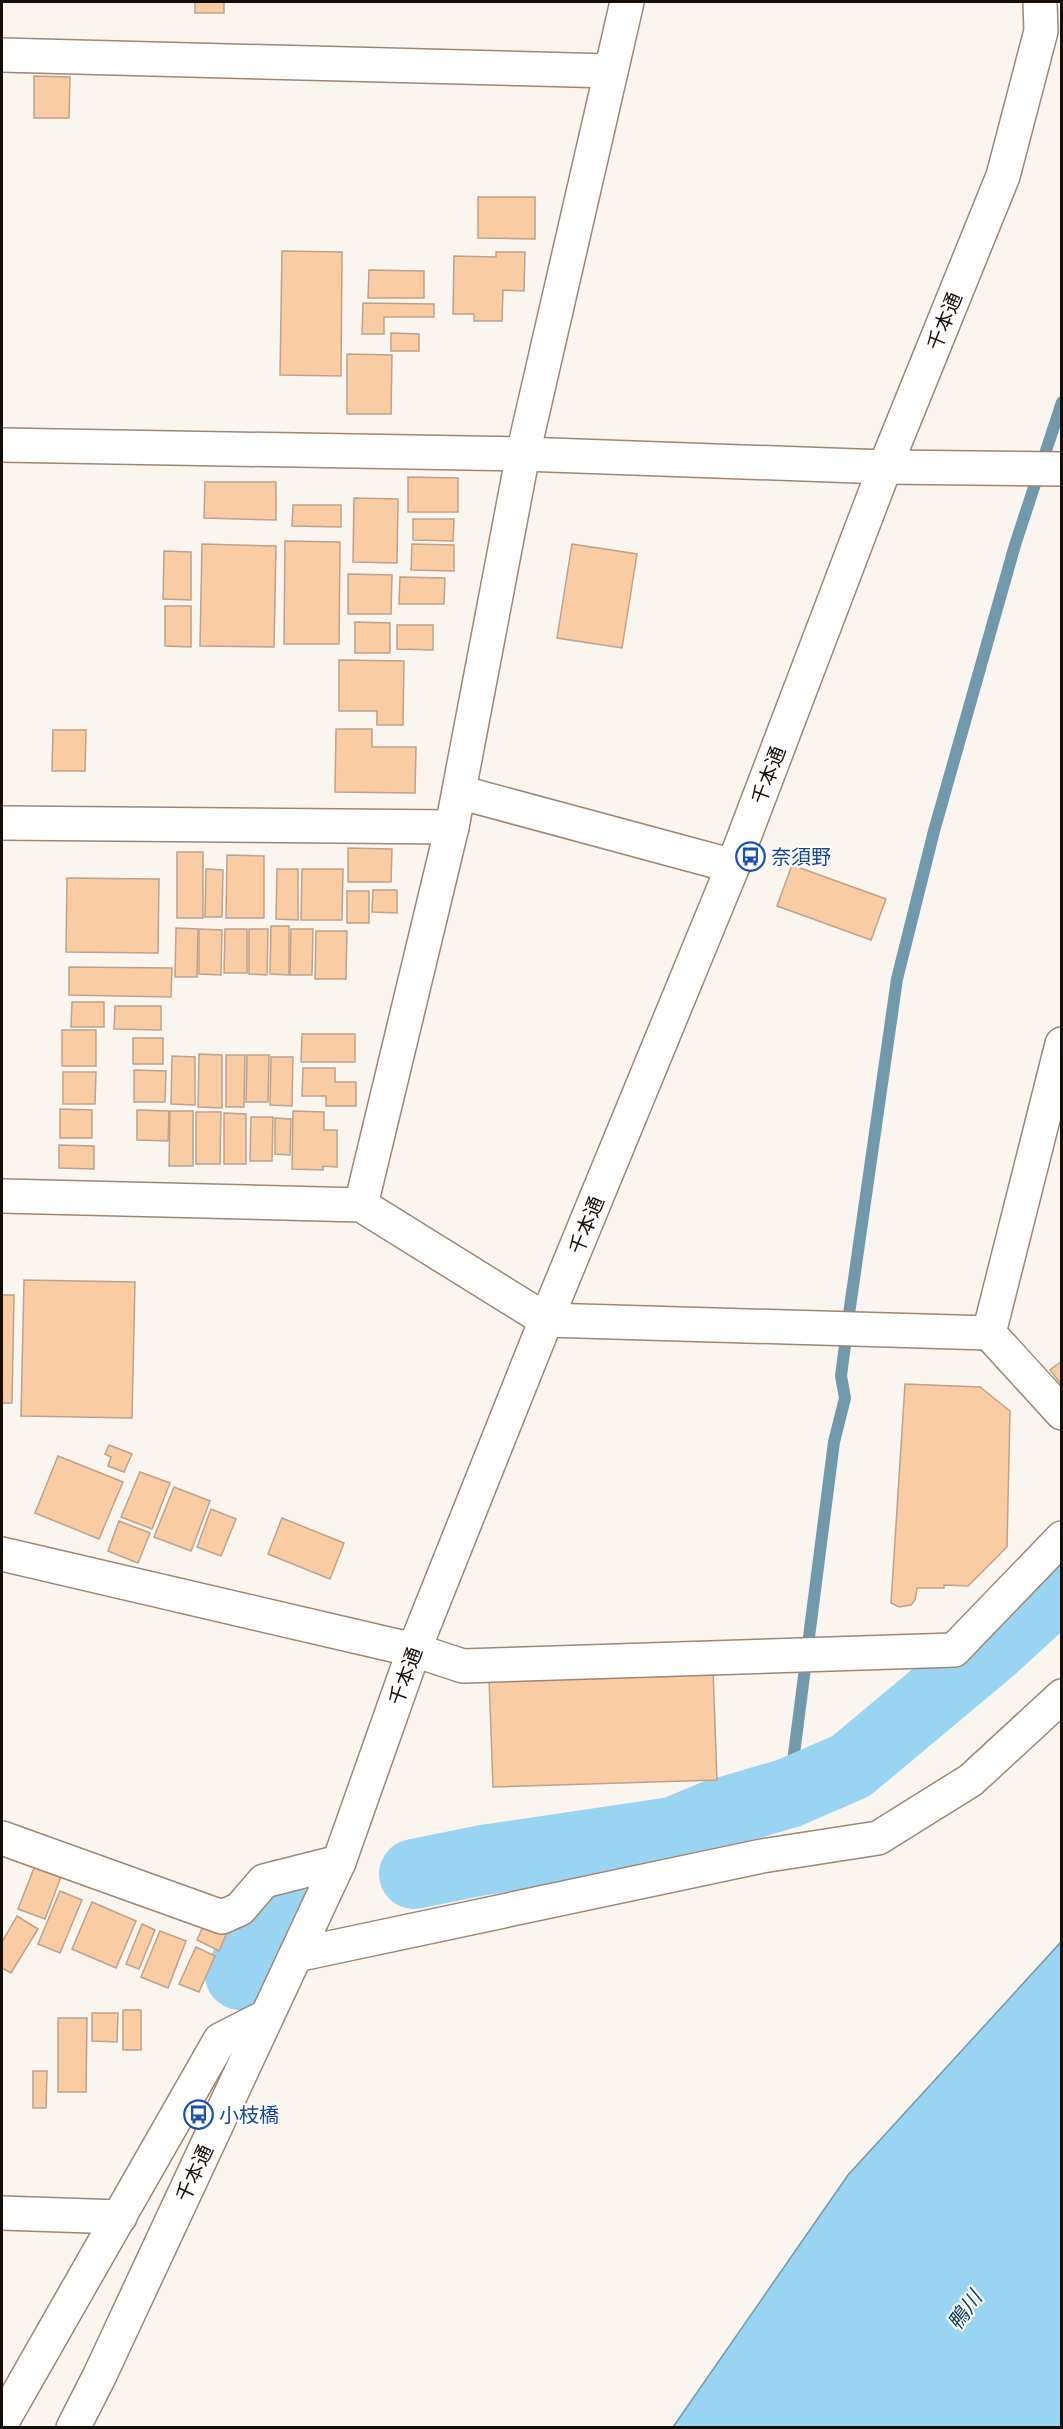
<svg xmlns="http://www.w3.org/2000/svg" width="1063" height="2429" font-family="'IBM Plex Serif','Noto Sans JP',serif">
<style>
.water{fill:#99d4f3;stroke:#7298ac;stroke-width:1.5}
.lines{fill:none;stroke-linecap:round;stroke-linejoin:round}
.stream{stroke:#7298ac;stroke-width:12}
.river{stroke:#99d4f3;stroke-width:70}
.building{fill:#facca4;stroke:#bca28b;stroke-width:1.5}
.minor-casing{stroke:#9f8670;stroke-width:36}
.minor{stroke:#fff;stroke-width:33}
.labels{text-anchor:middle;dominant-baseline:central;stroke-width:4.5;stroke-linejoin:round;paint-order:stroke}
.street-label{font-size:20px;fill:#160d06;stroke:#fff}
.transit-label{font-size:20px;fill:#164399;stroke:#fff;text-anchor:start}
.water-label{font-size:21px;font-style:italic;fill:#104157;stroke:#fff}
</style>
<rect width="100%" height="100%" fill="#fbf5f0"/>
<polygon class="water" points="1061,1942 1061,2427 673,2427 848,2175"/>
<g class="lines">
<polyline class="stream" points="789,1793 834,1442 845,1398 841,1376 849,1314 897,979 934,831 1015,545 1062,402"/>
<g class="river">
<polyline points="414,1874 483,1860 673,1832 714,1815 789,1793 851,1766 991,1649 1062,1584"/>
<polyline points="240,1975 275,1907"/>
</g>
</g>
<g class="building">
<rect x="195" y="2" width="29" height="11"/>
<polygon points="34,76 70,77 69,118 34,118"/>
<polygon points="478,197 535,197 535,239 478,238"/>
<polygon points="282,251 342,252 341,376 280,375"/>
<polygon points="496,252 525,252 524,291 503,290 502,321 474,321 474,314 453,314 454,256 496,257"/>
<polygon points="369,270 424,271 424,298 368,298"/>
<polygon points="363,303 434,304 434,317 384,317 384,334 362,334"/>
<polygon points="391,333 419,334 419,351 391,351"/>
<polygon points="347,354 392,355 391,414 347,414"/>
<polygon points="408,477 458,478 458,512 408,512"/>
<polygon points="205,482 276,482 276,520 204,518"/>
<polygon points="354,498 398,499 397,563 353,562"/>
<polygon points="293,505 341,505 341,527 292,526"/>
<polygon points="413,519 454,519 453,541 413,540"/>
<polygon points="285,541 340,542 339,644 284,644"/>
<polygon points="202,544 276,546 274,647 200,646"/>
<polygon points="412,544 454,545 454,571 411,570"/>
<polygon points="572,544 637,554 622,648 557,638"/>
<polygon points="164,551 191,552 191,600 163,599"/>
<polygon points="348,574 392,575 391,614 348,614"/>
<polygon points="400,577 445,578 444,604 399,604"/>
<polygon points="165,606 191,606 191,647 165,646"/>
<polygon points="355,622 390,623 390,653 355,653"/>
<polygon points="397,625 433,625 433,650 397,649"/>
<polygon points="339,660 404,661 403,725 377,725 377,711 339,711"/>
<polygon points="336,729 372,729 372,747 416,747 415,793 335,792"/>
<polygon points="53,730 86,730 85,771 52,771"/>
<polygon points="348,848 392,849 391,882 348,882"/>
<rect x="177" y="852" width="26" height="66"/>
<polygon points="227,855 264,856 264,918 226,918"/>
<polygon points="792,865 886,899 871,940 777,906"/>
<polygon points="206,869 223,870 222,917 205,917"/>
<polygon points="277,869 298,869 298,920 276,919"/>
<polygon points="302,869 343,869 342,920 301,920"/>
<polygon points="67,878 159,879 158,953 66,952"/>
<polygon points="373,890 397,890 397,913 372,912"/>
<rect x="347" y="891" width="22" height="32"/>
<polygon points="271,926 289,926 289,975 270,974"/>
<polygon points="176,928 198,929 197,977 175,977"/>
<polygon points="199,929 222,930 221,975 199,974"/>
<polygon points="225,929 247,929 247,973 224,973"/>
<polygon points="249,929 268,929 267,975 249,974"/>
<polygon points="291,929 313,929 312,975 290,975"/>
<polygon points="316,931 347,931 346,979 315,979"/>
<polygon points="69,967 172,968 171,997 69,995"/>
<polygon points="72,1002 104,1002 104,1027 71,1027"/>
<polygon points="115,1006 161,1006 161,1030 114,1029"/>
<rect x="62" y="1030" width="34" height="36"/>
<polygon points="302,1034 355,1034 355,1062 301,1062"/>
<rect x="133" y="1038" width="30" height="26"/>
<polygon points="199,1054 222,1055 222,1108 198,1107"/>
<polygon points="226,1055 245,1055 244,1107 226,1107"/>
<polygon points="247,1055 269,1055 268,1102 246,1102"/>
<polygon points="172,1056 195,1057 195,1105 171,1104"/>
<polygon points="271,1057 293,1057 292,1106 270,1105"/>
<polygon points="303,1068 335,1068 335,1082 356,1082 356,1106 326,1106 326,1096 302,1096"/>
<polygon points="134,1070 166,1071 165,1102 134,1102"/>
<polygon points="63,1072 96,1072 95,1104 63,1104"/>
<polygon points="60,1109 92,1110 92,1138 60,1138"/>
<polygon points="137,1110 169,1111 168,1141 137,1140"/>
<polygon points="170,1111 193,1111 193,1166 169,1166"/>
<polygon points="293,1111 324,1112 324,1130 337,1130 337,1167 323,1166 323,1170 292,1169"/>
<polygon points="196,1112 221,1112 220,1164 196,1164"/>
<polygon points="224,1113 246,1114 246,1164 224,1164"/>
<polygon points="251,1117 273,1117 272,1161 250,1161"/>
<polygon points="275,1118 291,1119 290,1155 275,1154"/>
<polygon points="59,1145 94,1146 94,1169 59,1168"/>
<polygon points="24,1280 135,1282 132,1418 21,1416"/>
<polygon points="2,1295 14,1295 12,1403 2,1403"/>
<polygon points="1062,1361 1062,1385 1050,1370"/>
<polygon points="905,1384 980,1387 1010,1411 1007,1547 968,1586 944,1585 944,1588 917,1588 915,1600 911,1605 899,1607 891,1603"/>
<polygon points="109,1445 132,1454 124,1472 108,1466 111,1457 105,1454"/>
<polygon points="58,1456 123,1482 99,1539 35,1513"/>
<polygon points="140,1472 170,1483 152,1529 121,1517"/>
<polygon points="174,1487 210,1501 191,1551 154,1537"/>
<polygon points="211,1509 236,1519 221,1556 197,1547"/>
<polygon points="282,1518 344,1543 330,1579 268,1554"/>
<polygon points="119,1521 150,1533 138,1563 108,1551"/>
<polygon points="713,1670 717,1780 493,1787 489,1678"/>
<polygon points="36,1863 62,1874 45,1919 18,1909"/>
<polygon points="60,1891 82,1900 60,1953 38,1944"/>
<polygon points="92,1902 136,1921 116,1968 72,1949"/>
<polygon points="17,1916 38,1929 11,1973 2,1968 2,1942"/>
<polygon points="207,1918 229,1928 219,1951 197,1940"/>
<polygon points="142,1924 155,1930 139,1969 126,1964"/>
<polygon points="160,1931 186,1941 168,1988 141,1977"/>
<polygon points="196,1947 215,1956 199,1992 179,1984"/>
<rect x="123" y="2010" width="18" height="40"/>
<polygon points="92,2013 118,2013 117,2042 92,2041"/>
<polygon points="58,2018 87,2018 86,2092 58,2092"/>
<polygon points="33,2071 47,2071 46,2108 33,2108"/>
</g>
<g class="lines">
<defs>
<g id="minor">
<polyline points="2,55 611,71"/>
<polyline points="2,445 523,454 885,467 1062,469"/>
<polyline points="459,792 733,866"/>
<polyline points="2,823 452,827"/>
<polyline points="1062,1044 989,1333 1062,1413"/>
<polyline points="2,1196 361,1205 546,1320 989,1333"/>
<polyline points="361,1205 452,827 523,454 627,2"/>
<polyline points="2,1554 414,1650 463,1666 954,1650 1062,1538"/>
<polyline points="2,1838 222,1917 240,1909 264,1881 339,1862"/>
<polyline points="296,1955 762,1856 878,1838 971,1780 1062,1696"/>
<polyline points="2,2213 120,2217"/>
<polyline points="2,2422 220,2040 267,2016"/>
<polyline points="73,2428 99,2377 339,1862 414,1650 546,1320 733,866 885,467 1003,176 1041,31 1040,2"/>
</g>
</defs>
<use href="#minor" class="minor-casing"/>
<use href="#minor" class="minor"/>
</g>
<defs>
<symbol id="bus-ring" viewBox="-11 -11 22 22"><circle r="9.5" fill="#fff" stroke="#1a4fb4" stroke-width="1.5"/><path d="M-5-6H5V4H4V6H2V4H-2V6H-4V4H-5ZM-3.5-4V0h7V-4ZM-3.5 1.2v1.5H-2V1.2ZM2 1.2v1.5H3.5V1.2Z" fill="#1a4fb4"/></symbol>
</defs>
<g fill-rule="evenodd">
<use href="#bus-ring" x="734" y="840" width="33" height="33"/>
<use href="#bus-ring" x="182" y="2098" width="33" height="33"/>
</g>
<g class="labels">
<g class="street-label">
<text transform="translate(944 321) rotate(-68)">千本通</text>
<text transform="translate(768 775) rotate(-69)">千本通</text>
<text transform="translate(586 1225) rotate(-68)">千本通</text>
<text transform="translate(405 1676) rotate(-70)">千本通</text>
<text transform="translate(194 2173) rotate(-65)">千本通</text>
</g>
<g class="transit-label">
<text x="771" y="856">奈須野</text>
<text x="219" y="2114">小枝橋</text>
</g>
<g class="water-label">
<text transform="translate(964 2310) rotate(-54)">鴨川</text>
</g>
</g>
<rect width="1063" height="2429" fill="none" stroke="#160d06" stroke-width="6"/>
</svg>
